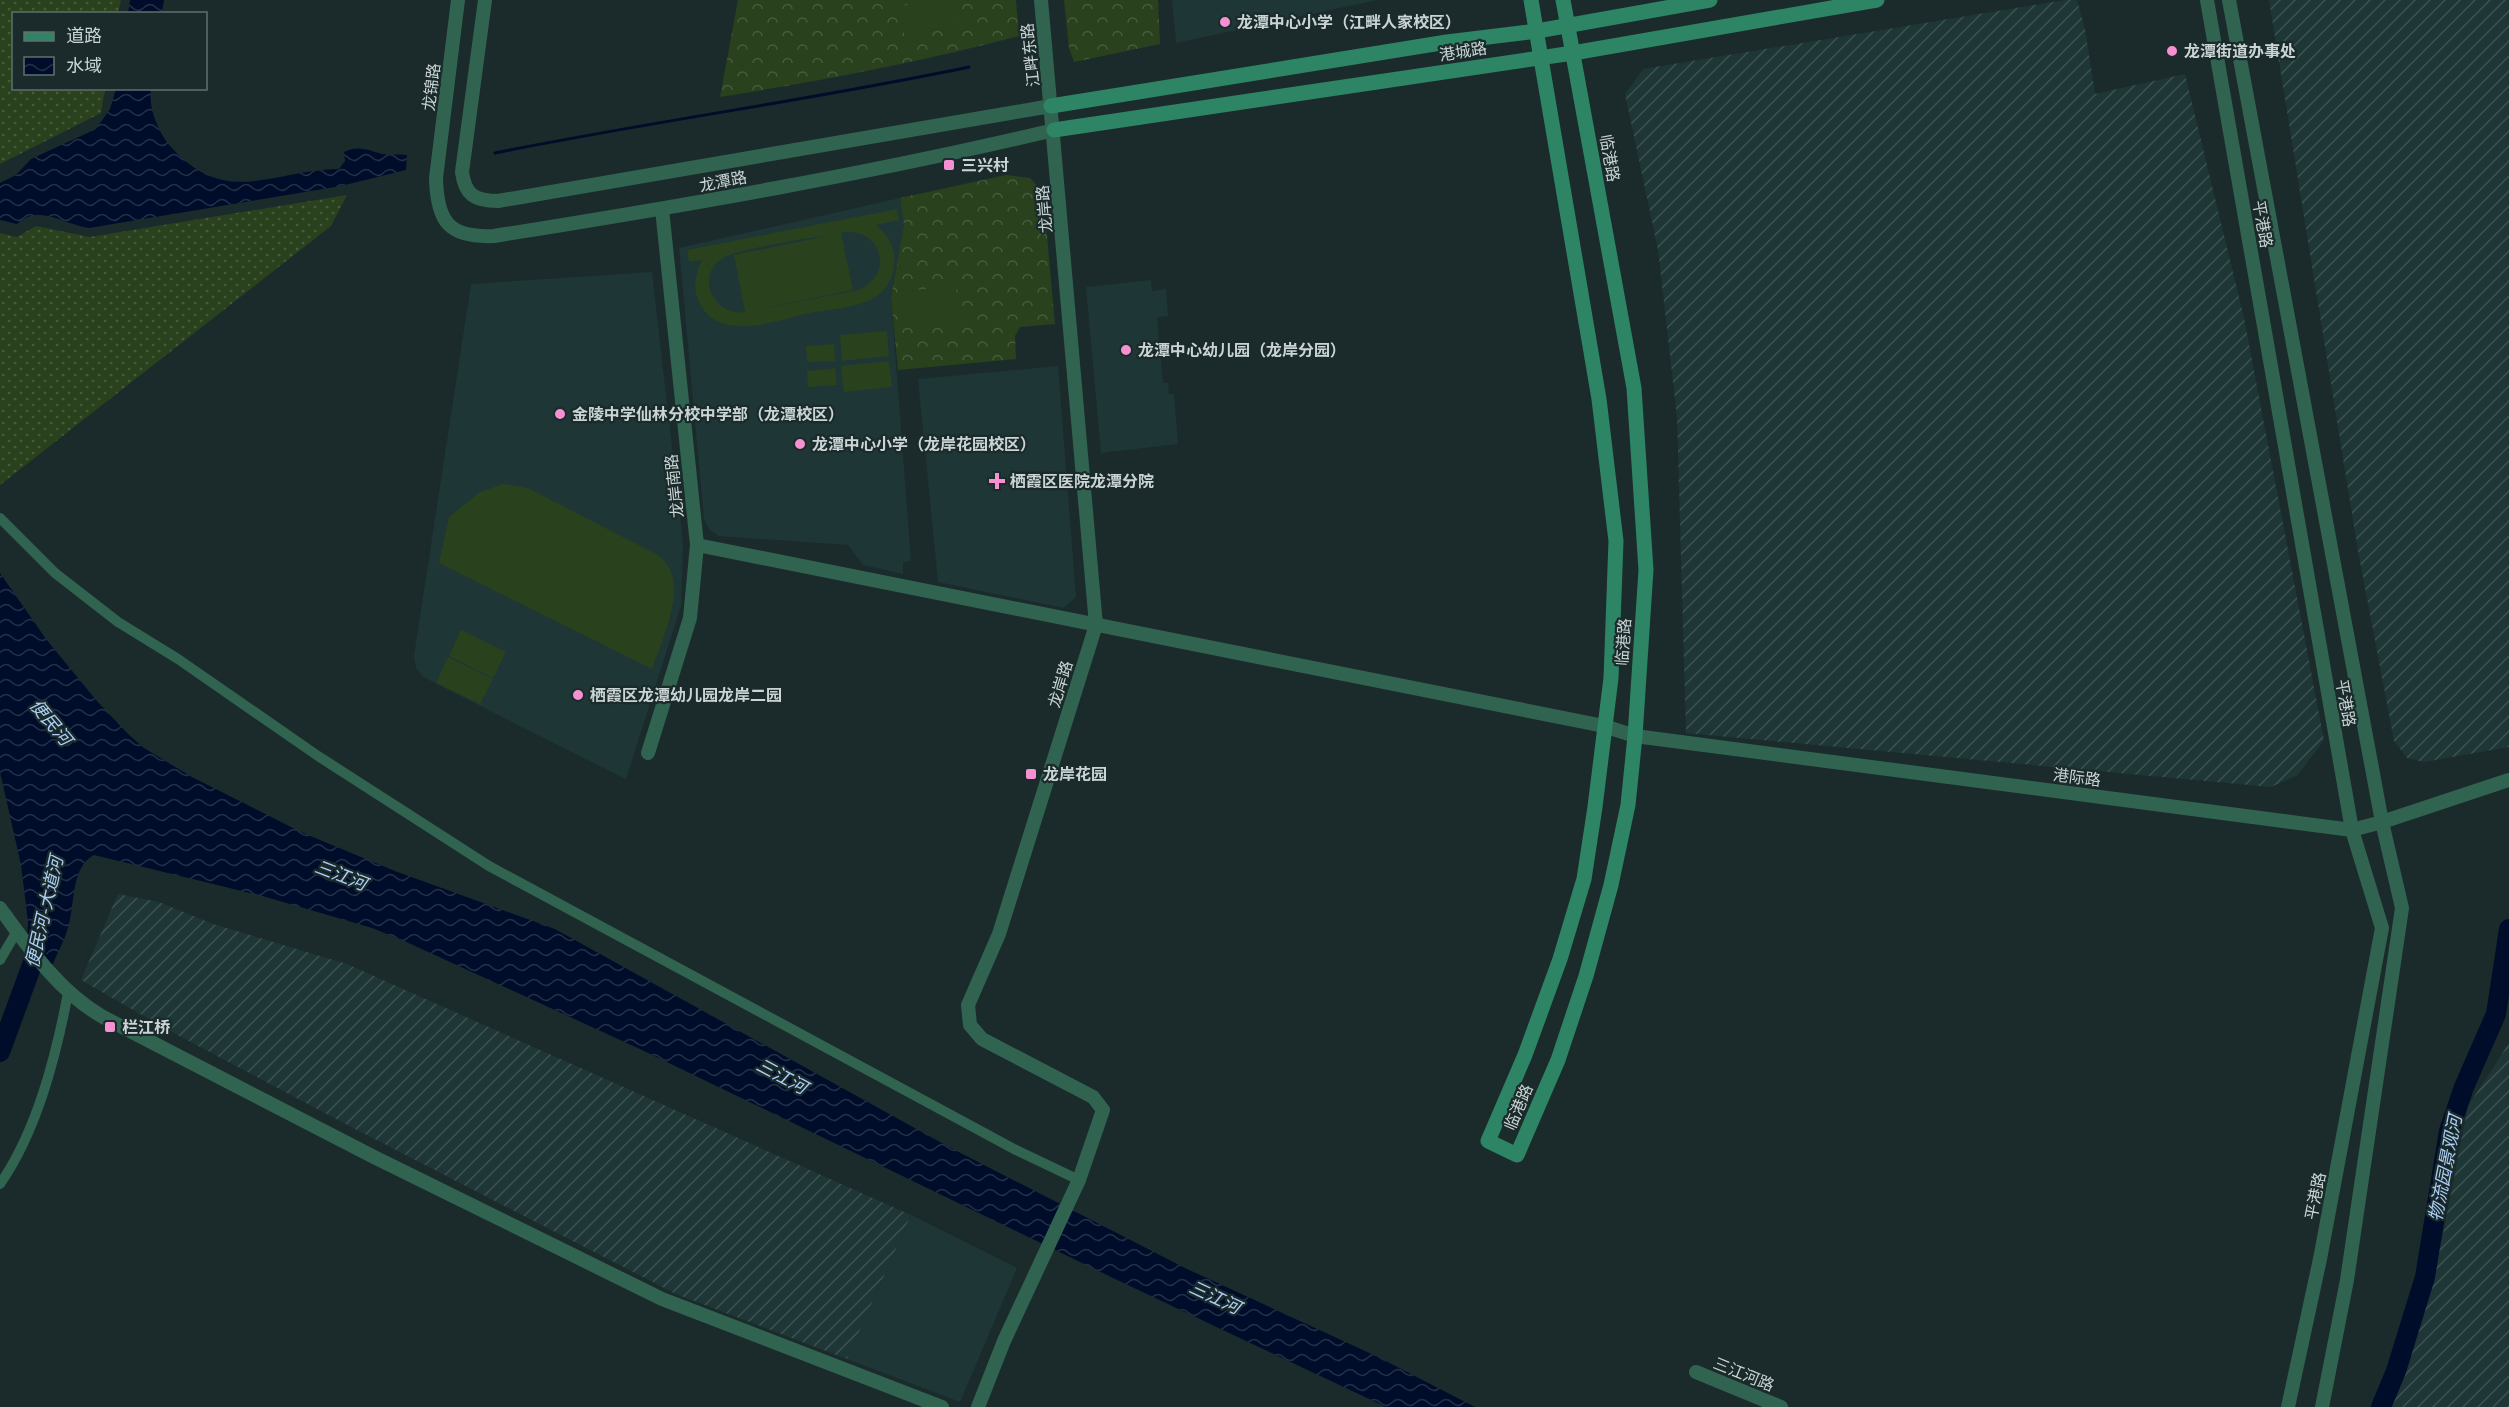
<svg xmlns="http://www.w3.org/2000/svg" width="2509" height="1407" font-family="'Titillium Web','Noto Sans SC',sans-serif">
<style>
.built{fill:#1e3636}
.industrial{fill:url(#industrial-furrows)}
.grass{fill:url(#grass-dots)}
.forest{fill:url(#forest-crowns)}
.garden{fill:#29411d;fill-rule:evenodd}
.water{fill:url(#water-waves)}
.lines{fill:none;stroke-linecap:round;stroke-linejoin:round}
.stream{stroke:#000d2a;stroke-width:3}
.river{stroke:#000d2a;stroke-width:20}
.minor{stroke:#316450;stroke-width:10}
.tertiary{stroke:#316450;stroke-width:14}
.secondary{stroke:#2d8565;stroke-width:15}
.poi-dot{fill:#f590d1;stroke:#1b2b2b;stroke-width:2}
.labels{text-anchor:middle;dominant-baseline:central;stroke-width:4.5;stroke-linejoin:round;paint-order:stroke}
.poi-label{font-size:16px;font-weight:bold;fill:#cad4d4;stroke:#1b2b2b;text-anchor:start}
.street-label{font-size:16px;fill:#cad4d4;stroke:#1b2b2b}
.water-label{font-size:18px;font-style:italic;fill:#accef7;stroke:#1b2b2b}
</style>
<defs>
<pattern id="industrial-furrows" width="10" height="10" patternUnits="userSpaceOnUse" patternTransform="scale(1.5)"><rect width="10" height="10" fill="#1e3636"/><path d="M-1 1l2-2M0 10L10 0M9 11l2-2" fill="none" stroke="#3d5252"/></pattern>
<pattern id="grass-dots" width="8" height="8" patternUnits="userSpaceOnUse" patternTransform="scale(1.5)"><rect width="8" height="8" fill="#29411d"/><path d="M2 2h.1M6 6h.1" fill="none" stroke="#475c3d" stroke-width="1.8" stroke-linecap="round"/></pattern>
<pattern id="forest-crowns" width="20" height="18" patternUnits="userSpaceOnUse" patternTransform="scale(1.5)"><rect width="20" height="18" fill="#29411d"/><path d="M2 6a3 3 0 1 1 6 0M12 15a3 3 0 1 1 6 0" fill="none" stroke="#475c3d"/></pattern>
<pattern id="water-waves" width="16" height="10" patternUnits="userSpaceOnUse" patternTransform="scale(1.5)"><rect width="16" height="10" fill="#000d2a"/><path d="M0 5q4-4 8 0t8 0" fill="none" stroke="#242f48"/></pattern>
</defs>
<rect width="100%" height="100%" fill="#1b2b2b"/>
<g class="built">
<polygon points="1172,0 1377,0 1176,43"/>
<polygon points="900,198 904,225 891,297 911,561 903,562 903,574 863,565 848,545 719,536 709,529 704,519 679,248"/>
<polygon points="652,272 683,543 681,606 626,779 423,677 416,668 414,656 471,284"/>
<polygon points="1151,280 1152,291 1166,289 1168,316 1157,317 1163,383 1168,383 1169,394 1174,394 1178,444 1101,453 1086,287"/>
<polygon points="1058,366 1076,597 1064,608 938,582 918,379"/>
<polygon points="911,1215 1017,1268 960,1402 847,1359"/>
</g>
<g class="industrial">
<polygon points="2065,0 2077,0 2085,29 2095,94 2185,74 2244,318 2324,740 2298,775 2271,787 1686,733 1677,417 1658,250 1625,94 1643,69"/>
<polygon points="2269,0 2509,0 2509,747 2424,762 2407,758 2394,741 2358,551"/>
<polygon points="118,894 159,902 213,924 347,964 911,1215 847,1359 676,1294 355,1129 170,1031 81,980"/>
<polygon points="2509,1043 2509,1407 2388,1407 2403,1372 2443,1234 2468,1106"/>
</g>
<g class="grass">
<polygon points="0,0 121,0 118,13 14,14 14,88 105,89 101,113 0,164"/>
<polygon points="347,195 331,226 0,485 0,233 17,237 36,226 90,237"/>
</g>
<g class="forest">
<path d="M 738,0 L 1016,0 L 1019,36 C 921,62 820,81 720,97 Z"/>
<polygon points="1064,0 1158,0 1160,44 1074,62 1069,48"/>
<polygon points="1006,175 1030,178 1043,192 1055,324 1020,327 1015,336 1016,359 898,370 891,297 904,225 900,198"/>
</g>
<g class="garden">
<polygon points="922,0 958,0 964,20 906,39 896,8"/>
<path d="M 897,209 L 899,220 L 876,225 C 900,242 901,278 877,296 C 860,308 831,309 810,313 C 777,320 721,343 700,304 C 692,289 695,275 702,260 L 689,262 L 687,250 ZM 847,232 C 884,231 893,277 858,290 L 750,311 L 853,290 L 841,233 ZM 827,236 L 734,255 L 745,312 C 714,316 694,276 723,258 C 735,250 811,237 827,236 Z"/>
<polygon points="956,287 958,320 899,324 898,291"/>
<polygon points="887,331 889,356 842,361 840,335"/>
<polygon points="834,344 835,361 807,362 806,346"/>
<polygon points="889,361 892,387 844,392 841,366"/>
<polygon points="835,368 837,385 808,387 807,371"/>
<path d="M 503,484 L 528,488 L 656,554 C 693,577 663,637 652,669 L 439,563 L 449,517 L 480,492 Z"/>
<polygon points="461,630 506,652 493,678 449,656"/>
<polygon points="448,657 493,679 480,704 436,683"/>
</g>
<g class="water">
<polygon points="130,0 164,0 162,13 128,13"/>
<path d="M 116,89 L 151,89 C 148,108 159,134 172,148 C 227,208 272,170 339,169 L 345,161 L 344,152 C 358,145 368,150 382,154 C 390,155 399,154 407,155 L 406,170 L 341,186 L 89,228 C 64,225 39,203 17,224 L 0,220 L 0,183 L 16,175 L 31,159 L 96,129 L 110,109 Z"/>
<path d="M 0,573 L 46,639 L 96,700 L 127,733 L 144,748 L 192,777 L 303,833 L 395,871 L 555,929 L 949,1147 L 1185,1268 L 1376,1356 L 1475,1407 L 1386,1407 L 1113,1278 L 642,1050 L 402,940 L 372,928 L 266,897 L 94,855 C 71,867 75,903 69,924 C 65,941 55,956 50,972 L 27,944 L 28,922 L 21,865 L 0,772 Z"/>
</g>
<g class="lines">
<path class="stream" d="M 495,153 C 653,121 812,100 969,67"/>
<g class="river">
<polyline points="0,1052 36,954 39,939"/>
<polyline points="2381,1407 2396,1371 2425,1277 2449,1131 2464,1087 2496,1014 2509,929"/>
</g>
<g class="minor">
<polyline points="0,518 55,573 118,622 178,659 318,756 489,866 1016,1150 1079,1180"/>
<polyline points="0,960 17,931"/>
<path d="M 0,1184 C 37,1131 56,1056 68,993"/>
</g>
<g class="tertiary">
<path d="M 458,0 L 436,178 C 437,222 449,238 494,236 C 682,206 869,174 1054,130"/>
<path d="M 485,0 L 462,172 C 465,195 475,201 498,201 L 1051,106"/>
<polyline points="2207,0 2352,830 2382,928 2320,1259 2288,1407"/>
<polyline points="2229,0 2382,822 2402,908 2347,1280 2322,1407"/>
<polyline points="697,545 1604,726 1635,736 2352,830 2382,822 2509,780"/>
<polyline points="648,753 690,618 697,545 662,209"/>
<path d="M 0,908 C 29,948 59,992 103,1017 L 374,1157 L 662,1299 L 942,1407"/>
<polyline points="1696,1372 1781,1407"/>
<polyline points="978,1407 1004,1341 1079,1180 1103,1110 1093,1097 982,1039 970,1025 968,1005 999,934 1096,625 1041,0"/>
</g>
<g class="secondary">
<polyline points="1531,0 1599,399 1616,541 1611,678 1595,807 1584,879 1560,959 1525,1055 1488,1141 1517,1155 1558,1060 1586,976 1611,885 1628,805 1635,736 1646,570 1634,388 1563,0"/>
<polyline points="1051,106 1447,42 1537,31 1710,0"/>
<polyline points="1054,130 1573,53 1877,0"/>
</g>
</g>
<g class="poi-dot">
<circle cx="1225" cy="22" r="6"/>
<circle cx="2172" cy="51" r="6"/>
<rect x="943" y="159" width="12" height="12" rx="3"/>
<circle cx="1126" cy="350" r="6"/>
<circle cx="560" cy="414" r="6"/>
<circle cx="800" cy="444" r="6"/>
<path d="M994 472h6v6h6v6h-6v6h-6v-6h-6v-6h6z"/>
<circle cx="578" cy="695" r="6"/>
<rect x="1025" y="768" width="12" height="12" rx="3"/>
<rect x="104" y="1021" width="12" height="12" rx="3"/>
</g>
<g class="labels">
<g class="poi-label">
<text x="1237" y="22">龙潭中心小学（江畔人家校区）</text>
<text x="2184" y="51">龙潭街道办事处</text>
<text x="961" y="165">三兴村</text>
<text x="1138" y="350">龙潭中心幼儿园（龙岸分园）</text>
<text x="572" y="414">金陵中学仙林分校中学部（龙潭校区）</text>
<text x="812" y="444">龙潭中心小学（龙岸花园校区）</text>
<text x="1010" y="481">栖霞区医院龙潭分院</text>
<text x="590" y="695">栖霞区龙潭幼儿园龙岸二园</text>
<text x="1043" y="774">龙岸花园</text>
<text x="122" y="1027">栏江桥</text>
</g>
<g class="street-label">
<text transform="translate(1463 51) rotate(-9)">港城路</text>
<text transform="translate(1030 55) rotate(-96)">江畔东路</text>
<text transform="translate(431 87) rotate(-83)">龙锦路</text>
<text transform="translate(1610 158) rotate(80)">临港路</text>
<text transform="translate(723 181) rotate(-11)">龙潭路</text>
<text transform="translate(1044 209) rotate(-95)">龙岸路</text>
<text transform="translate(2263 224) rotate(80)">平港路</text>
<text transform="translate(674 486) rotate(-96)">龙岸南路</text>
<text transform="translate(1623 642) rotate(-86)">临港路</text>
<text transform="translate(1060 684) rotate(-73)">龙岸路</text>
<text transform="translate(2346 703) rotate(80)">平港路</text>
<text transform="translate(2077 777) rotate(7)">港际路</text>
<text transform="translate(1518 1107) rotate(-67)">临港路</text>
<text transform="translate(2315 1196) rotate(-79)">平港路</text>
<text transform="translate(1744 1374) rotate(22)">三江河路</text>
</g>
<g class="water-label">
<text transform="translate(51 722) rotate(50)">便民河</text>
<text transform="translate(341 875) rotate(21)">三江河</text>
<text transform="translate(44 912) rotate(-77)">便民河-大道河</text>
<text transform="translate(782 1076) rotate(28)">三江河</text>
<text transform="translate(2445 1168) rotate(-79)">物流园景观河</text>
<text transform="translate(1215 1297) rotate(25)">三江河</text>
</g>
</g>
<rect x="12" y="12" width="195" height="78" fill="#1b2b2b" stroke="#616f6f" stroke-width="1.5"/>
<rect x="24" y="32" width="30" height="9" fill="#2d8565" stroke="#616f6f" stroke-width="1.5"/>
<text x="66" y="42" font-size="18" fill="#cad4d4">道路</text>
<rect x="24" y="57" width="30" height="18" fill="url(#water-waves)" stroke="#616f6f" stroke-width="1.5"/>
<text x="66" y="72" font-size="18" fill="#cad4d4">水域</text>
</svg>
